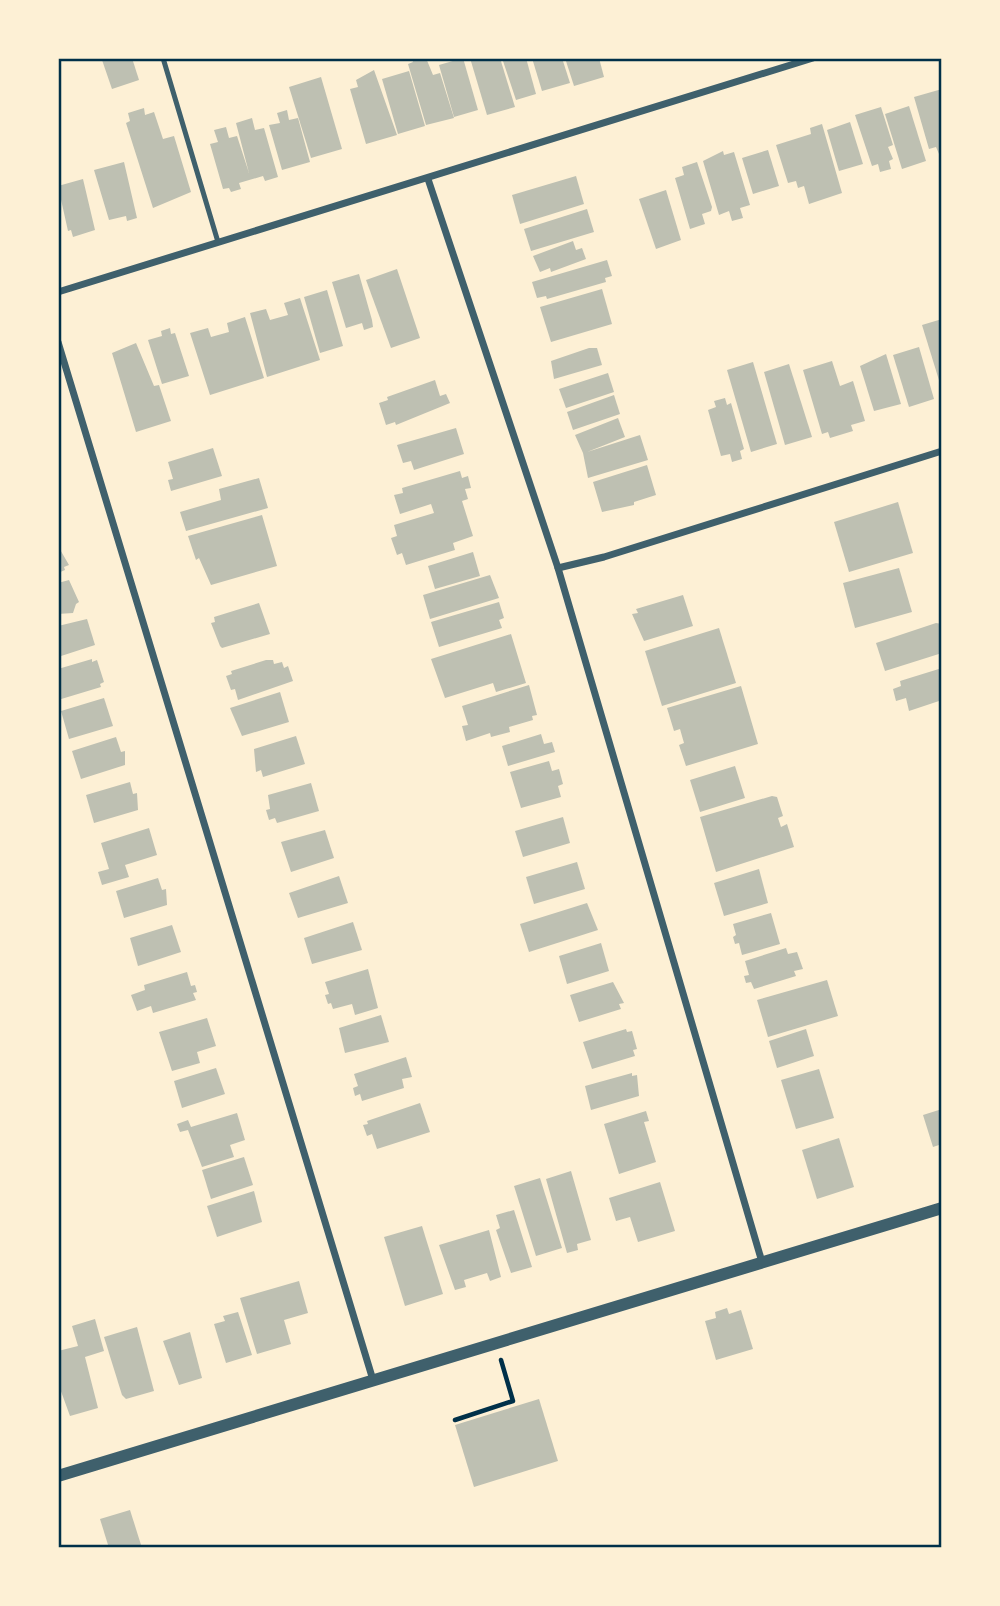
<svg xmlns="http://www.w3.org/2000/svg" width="1000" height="1606" font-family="'Public Sans',sans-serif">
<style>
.building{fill:#bec0b2}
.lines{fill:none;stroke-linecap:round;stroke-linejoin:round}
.path{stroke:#003049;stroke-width:4.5}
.service{stroke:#3f606c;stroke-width:5}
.minor{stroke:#3f606c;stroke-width:7}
.tertiary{stroke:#3f606c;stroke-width:12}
.neatline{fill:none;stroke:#003049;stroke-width:2.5}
</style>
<rect width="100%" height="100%" fill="#fdf0d5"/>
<g class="building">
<polygon points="109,58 132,58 139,80 112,89 102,60"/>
<polygon points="426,58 433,75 440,73 454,118 426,125 408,64 413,62 412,59"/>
<polygon points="463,58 478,110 454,117 439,65"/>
<polygon points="470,58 500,58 515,107 487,115"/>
<polygon points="502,58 526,58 536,94 516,100"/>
<polygon points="532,58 562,58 570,83 542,91"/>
<polygon points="565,58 599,58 604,77 574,86"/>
<polygon points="374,70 397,135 366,144 350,89 358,87 356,80"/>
<polygon points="409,71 425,126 398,134 382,79"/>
<polygon points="321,77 342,149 311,158 289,87"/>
<polygon points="942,89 942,153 939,154 936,147 929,149 914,97"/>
<polygon points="909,106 926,161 902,169 885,114"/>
<polygon points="881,107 893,145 888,147 893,159 889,161 891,169 880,172 878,164 872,166 855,115"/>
<polygon points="144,108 145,115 154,112 163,139 174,136 191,192 153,208 126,123 130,121 128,113"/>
<polygon points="287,110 289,120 298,118 310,162 282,170 269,125 280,123 277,113"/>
<polygon points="252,118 255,130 264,128 278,177 265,181 263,176 239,183 241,189 231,192 229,188 223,189 210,144 218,142 214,130 226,127 229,138 237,136 249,173 236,123"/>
<polygon points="850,122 863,164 839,171 827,130"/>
<polygon points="822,124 842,193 809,204 804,186 798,188 796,181 788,183 776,145 811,134 810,128"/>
<polygon points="768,150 779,186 753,194 742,158"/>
<polygon points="723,151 724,155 734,152 750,205 740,208 743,218 732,221 729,211 719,215 703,161"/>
<polygon points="124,162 137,218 127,221 126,216 109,220 94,170"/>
<polygon points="697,162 712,207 711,211 702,214 705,224 690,229 675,178 684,175 682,167"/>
<polygon points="576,176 584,204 520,224 512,195"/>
<polygon points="83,179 95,230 73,237 71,230 68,231 58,186"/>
<polygon points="666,190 681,240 656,249 639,199"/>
<polygon points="587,209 594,232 531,251 524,229"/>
<polygon points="573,241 576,250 582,248 586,259 551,272 550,268 540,272 533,256"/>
<polygon points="607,260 612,276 605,278 606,282 547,299 546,296 537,298 532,282"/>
<polygon points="397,269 420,338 391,348 366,280"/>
<polygon points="359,274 372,320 373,327 364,330 362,323 346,328 332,282"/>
<polygon points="602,289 612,324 551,342 540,307"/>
<polygon points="327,290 343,346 320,353 304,297"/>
<polygon points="300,298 320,360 267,377 250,313 266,309 270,320 288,315 284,303"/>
<polygon points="245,317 264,378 210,395 190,333 208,328 211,337 229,332 227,323"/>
<polygon points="942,319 942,390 922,325"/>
<polygon points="170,328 171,334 175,333 189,376 162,384 148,340 162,336 161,331"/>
<polygon points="136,343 154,386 159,385 171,421 136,432 112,353"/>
<polygon points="919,347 934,399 909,407 893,355"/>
<polygon points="589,348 597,348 602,365 554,379 551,361"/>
<polygon points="886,354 901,404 874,411 860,366"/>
<polygon points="832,361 840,386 853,381 865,421 851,425 853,431 830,438 828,432 822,434 803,370"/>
<polygon points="753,362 777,444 751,452 727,370"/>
<polygon points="789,364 812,437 785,445 764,372"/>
<polygon points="608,373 614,392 566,408 559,389"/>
<polygon points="435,380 440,396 446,394 450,403 396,425 395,422 386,425 379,403 388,400 387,397"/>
<polygon points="614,395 620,414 573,430 567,412"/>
<polygon points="725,398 727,405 731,403 744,449 740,451 742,459 732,462 730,454 721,456 708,410 716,407 714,401"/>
<polygon points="618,418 625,437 587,452 640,435 648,460 588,478 583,453 575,435"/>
<polygon points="456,428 464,454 414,470 411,461 403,463 397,445"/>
<polygon points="213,448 222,476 171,491 168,480 173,479 168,462"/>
<polygon points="647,465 656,495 634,502 634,505 602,512 593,482"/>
<polygon points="460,471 462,478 468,476 471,488 465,489 468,499 462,501 473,536 453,543 455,550 406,565 402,553 397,555 391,538 397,536 394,525 434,513 431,504 400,514 394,495 403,493 402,488"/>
<polygon points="259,478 268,508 186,531 180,512 221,500 219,489"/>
<polygon points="898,502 913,553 849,572 834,522"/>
<polygon points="262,515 277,566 211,585 199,558 196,560 188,536"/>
<polygon points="58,546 69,565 64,567 65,570 58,573"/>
<polygon points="473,552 480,576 435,589 428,566"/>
<polygon points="899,568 912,612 855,628 843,583"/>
<polygon points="490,575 499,598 430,619 423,595"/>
<polygon points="69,580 79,602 76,604 73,613 58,614 58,583"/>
<polygon points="683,595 693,626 644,641 632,614 638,613 636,609"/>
<polygon points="499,602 504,618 499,620 502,628 439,647 431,622"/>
<polygon points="259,603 270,634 222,648 220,646 211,623 215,622 214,617"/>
<polygon points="87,619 95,645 58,657 58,626"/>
<polygon points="936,623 942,624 942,653 885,671 876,643"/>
<polygon points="719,628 736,683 662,706 645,651"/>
<polygon points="511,634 526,683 496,692 493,683 445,698 431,659"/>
<polygon points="92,659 92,662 97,660 104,682 100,684 101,687 58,700 58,669"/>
<polygon points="266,660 273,660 274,664 282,662 284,668 288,666 293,681 238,700 235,689 231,690 226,676 232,674 231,671"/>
<polygon points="942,668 942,700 909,711 906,698 896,701 893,689 901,686 900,681"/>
<polygon points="529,685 537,715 532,716 533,720 509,727 510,732 491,737 490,733 466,741 462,726 468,725 462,706"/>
<polygon points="741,686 758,744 686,766 679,745 684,743 680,729 674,731 667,708"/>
<polygon points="280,692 289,722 242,736 230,708"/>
<polygon points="104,698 113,726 69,739 61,711"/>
<polygon points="541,734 544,744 552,742 555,752 508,766 502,746"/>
<polygon points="296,736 305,764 263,777 261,770 256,772 254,749"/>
<polygon points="116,737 121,752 125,751 125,765 81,779 72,751"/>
<polygon points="549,761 552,771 559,769 563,784 558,786 561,797 521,808 510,772"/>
<polygon points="735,766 745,798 700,812 690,780"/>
<polygon points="130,782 133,794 137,793 138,810 94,823 86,795"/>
<polygon points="311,783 319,811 277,823 275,818 269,820 266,810 270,809 268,795"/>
<polygon points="772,796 777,797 783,816 778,818 781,827 787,824 794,847 716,872 700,817"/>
<polygon points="563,817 570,843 523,857 515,831"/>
<polygon points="149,828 157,855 125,865 129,877 102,885 98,872 109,869 101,843"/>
<polygon points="325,830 334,858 291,872 281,842"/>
<polygon points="577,862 585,889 534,904 526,877"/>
<polygon points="759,869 768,903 724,916 714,883"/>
<polygon points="339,876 348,903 298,918 289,893"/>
<polygon points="158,878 162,890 166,889 167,905 124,918 116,891"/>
<polygon points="587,903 598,930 529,952 520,924"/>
<polygon points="771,913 780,944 742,955 739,943 735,944 733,937 736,935 733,924"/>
<polygon points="353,922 362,950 312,964 304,938"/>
<polygon points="172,925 181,952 138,966 130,938"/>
<polygon points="601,943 609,971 567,984 559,956"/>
<polygon points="786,948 788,954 797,952 803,969 794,971 796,976 754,989 751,982 746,983 744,976 749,975 745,961"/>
<polygon points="368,969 378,1008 355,1015 352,1004 333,1009 331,1003 328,1004 325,995 329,994 325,982"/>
<polygon points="187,972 191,986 195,985 197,992 193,993 196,1000 153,1013 151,1006 137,1011 131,995 145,990 144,985"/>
<polygon points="827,980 838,1016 768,1037 757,1000"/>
<polygon points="613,982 624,1003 619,1004 621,1009 579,1022 570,995"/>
<polygon points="381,1015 389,1042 345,1053 339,1028"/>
<polygon points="207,1018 216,1046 197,1052 200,1063 172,1071 159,1032"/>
<polygon points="626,1029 627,1032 632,1031 637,1049 633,1050 635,1056 592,1069 583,1042"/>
<polygon points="806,1029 814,1056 777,1068 769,1041"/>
<polygon points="406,1057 412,1077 402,1079 404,1088 362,1101 360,1094 355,1096 353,1088 358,1086 354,1074"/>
<polygon points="216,1068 225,1094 182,1108 174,1081"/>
<polygon points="819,1069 834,1118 796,1129 781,1080"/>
<polygon points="632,1073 632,1076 637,1075 639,1096 591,1110 585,1086"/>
<polygon points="420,1103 430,1132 377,1149 372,1134 367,1136 363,1125 368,1124 367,1121"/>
<polygon points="942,1109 942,1144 933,1147 923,1115"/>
<polygon points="646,1111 649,1121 644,1122 656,1162 619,1174 604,1124"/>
<polygon points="237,1113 245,1140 230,1145 234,1157 202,1167 188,1130 180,1132 177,1124 188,1120 191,1127"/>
<polygon points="839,1138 854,1187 817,1199 802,1150"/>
<polygon points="244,1157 253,1185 211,1199 202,1170"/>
<polygon points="571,1171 591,1240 577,1244 578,1250 567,1253 546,1179"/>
<polygon points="540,1178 562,1248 536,1256 514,1186"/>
<polygon points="660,1182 675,1231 638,1242 630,1217 616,1221 609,1198"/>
<polygon points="254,1191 262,1222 217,1237 207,1206"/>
<polygon points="514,1210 532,1267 511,1273 496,1230 500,1228 496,1215"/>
<polygon points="422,1226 443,1294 405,1306 384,1237"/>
<polygon points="489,1230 501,1277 490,1281 487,1273 464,1280 466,1287 455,1290 439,1245"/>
<polygon points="299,1281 308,1313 284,1320 291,1344 257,1354 240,1298"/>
<polygon points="727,1308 729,1314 741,1310 753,1349 716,1360 705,1321 716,1318 715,1312"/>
<polygon points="238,1312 252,1355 226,1363 214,1324 225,1321 223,1316"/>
<polygon points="95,1319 104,1351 85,1357 98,1408 70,1416 58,1383 58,1351 78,1346 72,1326"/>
<polygon points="137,1327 154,1391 126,1399 122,1395 104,1337"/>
<polygon points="190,1332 202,1378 179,1385 163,1341"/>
<polygon points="539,1399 558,1461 474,1487 455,1425"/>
<polygon points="130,1510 142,1548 109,1548 100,1519"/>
</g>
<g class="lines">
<polyline class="path" points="455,1420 513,1401 501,1360"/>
<polyline class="service" points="163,58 218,242"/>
<g class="minor">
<polyline points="428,179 558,568 762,1262"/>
<polyline points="58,292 813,58"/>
<polyline points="58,342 373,1380"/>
<polyline points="558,568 604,557 942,451"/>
</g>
<polyline class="tertiary" points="58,1476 942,1208"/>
</g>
<rect width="1000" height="1606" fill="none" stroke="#fdf0d5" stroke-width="119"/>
<rect x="60" y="60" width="880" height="1486" class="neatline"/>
</svg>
